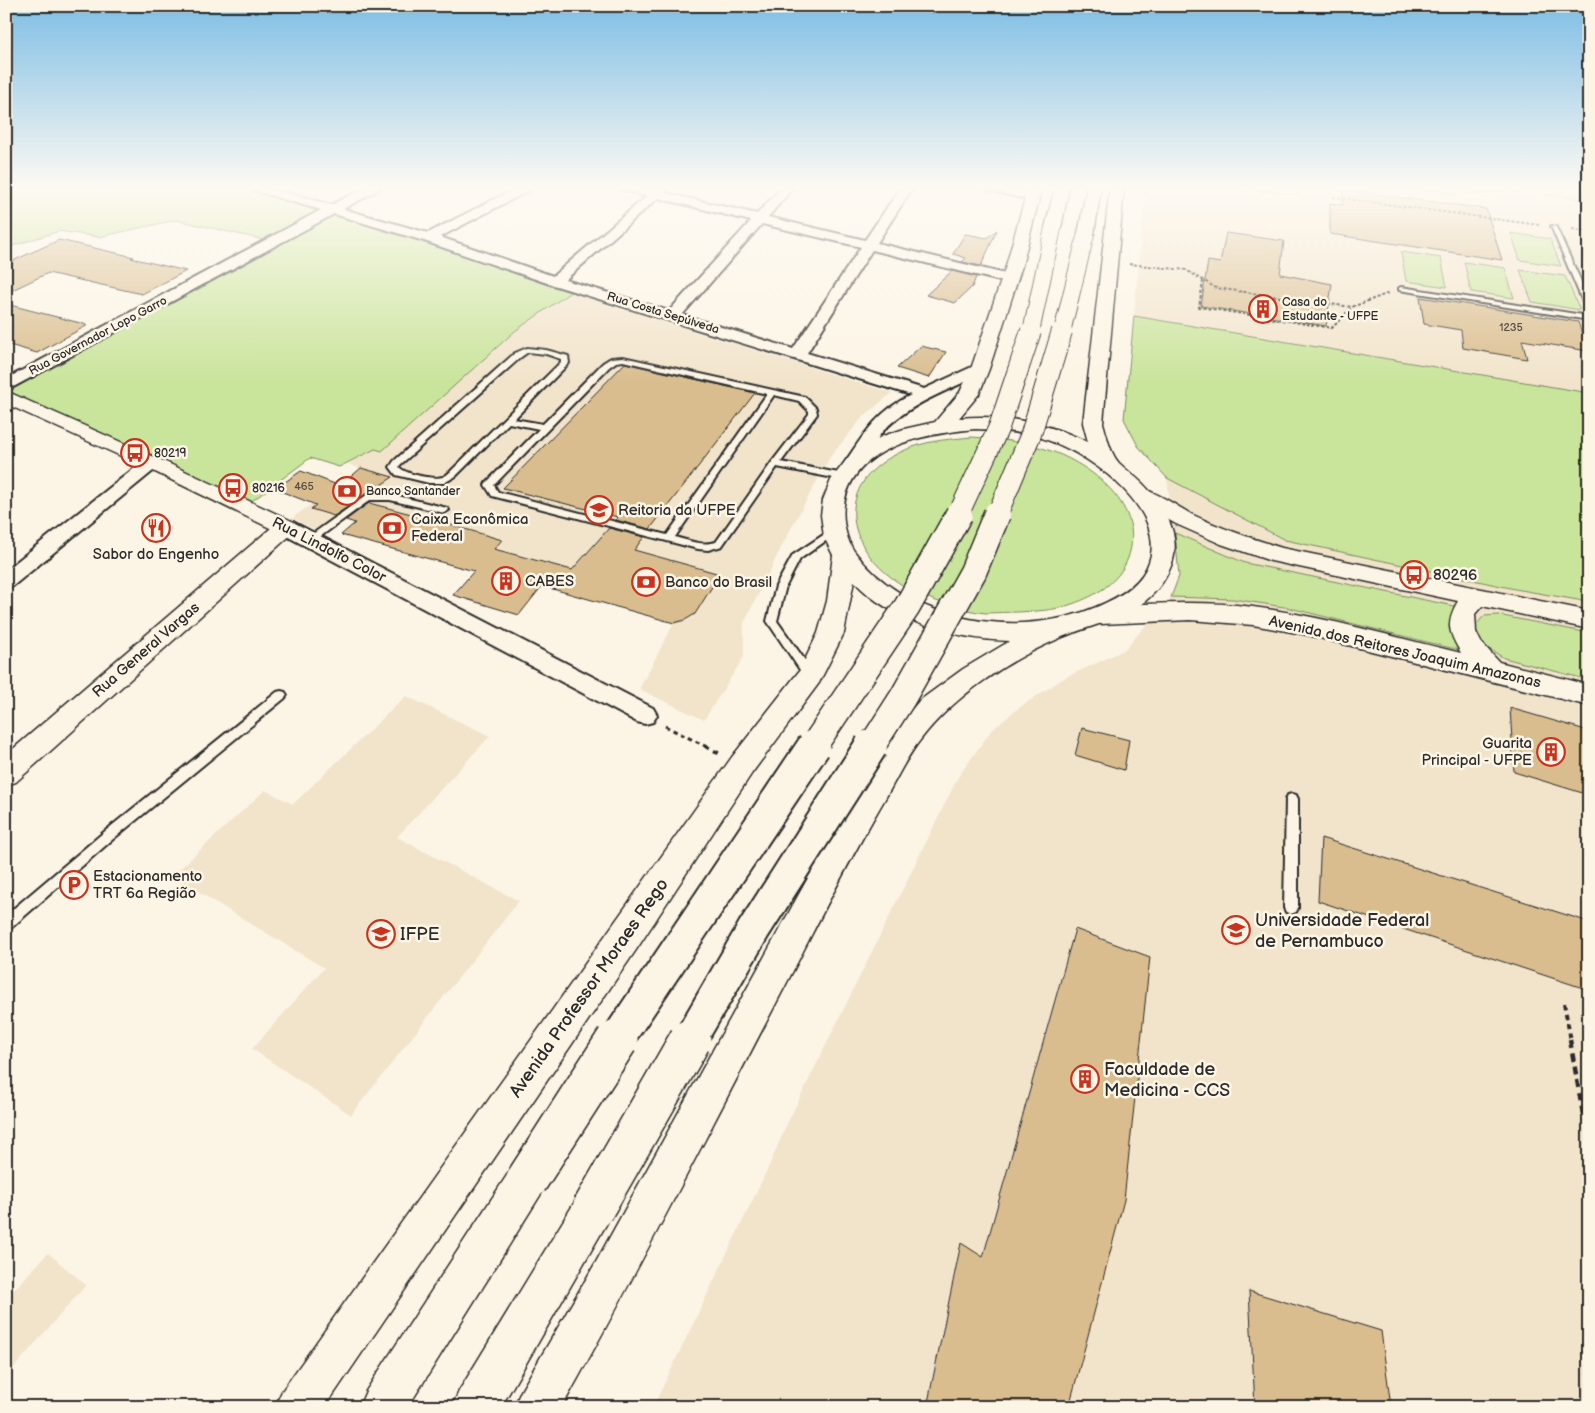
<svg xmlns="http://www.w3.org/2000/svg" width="1595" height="1413" font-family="'Balsamiq Sans',sans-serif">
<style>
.built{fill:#f2e4cb}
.green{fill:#c9e49b;stroke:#7a8863}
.building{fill:#d9bd8e;stroke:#2b2b2b}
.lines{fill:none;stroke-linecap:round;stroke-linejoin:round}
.service-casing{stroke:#2b2b2b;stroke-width:4}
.minor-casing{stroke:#2b2b2b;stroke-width:4}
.tertiary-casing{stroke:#2b2b2b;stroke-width:3}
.secondary-casing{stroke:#2b2b2b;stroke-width:3}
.trunk-casing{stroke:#2b2b2b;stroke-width:3}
.path-far3{stroke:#2b2b2b;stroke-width:2;stroke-dasharray:3 2;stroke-linecap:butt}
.path-far2{stroke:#2b2b2b;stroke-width:3;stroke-dasharray:4.5 4;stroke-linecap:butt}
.path-far1{stroke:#2b2b2b;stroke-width:4;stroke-dasharray:5.5 4.5;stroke-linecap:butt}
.path{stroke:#2b2b2b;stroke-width:4.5;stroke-dasharray:8 5.5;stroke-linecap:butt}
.service{fill:#fcf5e5;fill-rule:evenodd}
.minor{fill:#fcf5e5;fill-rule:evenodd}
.tertiary{fill:#fcf5e5;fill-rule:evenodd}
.secondary{fill:#fcf5e5;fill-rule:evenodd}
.trunk{fill:#fcf5e5;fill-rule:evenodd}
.trunk-bridge-far4-casing{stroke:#2b2b2b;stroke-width:18;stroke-linecap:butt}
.trunk-bridge-far3-casing{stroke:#2b2b2b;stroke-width:22;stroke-linecap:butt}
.trunk-bridge-far2-casing{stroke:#2b2b2b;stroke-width:29;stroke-linecap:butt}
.trunk-bridge-far1-casing{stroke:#2b2b2b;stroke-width:36;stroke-linecap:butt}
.trunk-bridge-casing{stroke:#2b2b2b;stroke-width:44;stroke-linecap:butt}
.trunk-bridge-far4{stroke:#fcf5e5;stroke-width:16}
.trunk-bridge-far3{stroke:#fcf5e5;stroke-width:20}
.trunk-bridge-far2{stroke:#fcf5e5;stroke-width:26}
.trunk-bridge-far1{stroke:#fcf5e5;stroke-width:32}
.trunk-bridge{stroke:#fcf5e5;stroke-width:41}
.labels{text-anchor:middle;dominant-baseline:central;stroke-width:5;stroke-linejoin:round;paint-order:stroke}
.far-number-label{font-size:11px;fill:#565044}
.far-poi-label{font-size:12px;fill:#2b2b2b;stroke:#fcf5e5;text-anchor:start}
.far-street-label{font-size:12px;fill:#2b2b2b;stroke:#fcf5e5}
.poi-label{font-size:15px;fill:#2b2b2b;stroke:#fcf5e5;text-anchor:start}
.street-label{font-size:15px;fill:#2b2b2b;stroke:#fcf5e5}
.near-poi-label{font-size:18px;fill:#2b2b2b;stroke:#fcf5e5;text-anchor:start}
.near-street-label{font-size:18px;fill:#2b2b2b;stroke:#fcf5e5}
</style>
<rect width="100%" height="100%" fill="#fcf5e5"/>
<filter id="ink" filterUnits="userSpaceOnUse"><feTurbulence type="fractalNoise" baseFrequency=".02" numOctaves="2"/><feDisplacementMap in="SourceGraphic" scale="10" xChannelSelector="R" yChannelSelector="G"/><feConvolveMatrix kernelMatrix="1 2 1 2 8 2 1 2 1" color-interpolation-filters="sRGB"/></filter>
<g filter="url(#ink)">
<g class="built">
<polygon points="1144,187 1589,187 1589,1407 653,1407 769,1166 785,1128 958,777 990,732 1017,709 1064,678 1124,650 1171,597 1179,576 1167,478 1138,446 1124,419 1143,220"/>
<polygon points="568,292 892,393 863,417 830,457 788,534 744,623 744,657 704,720 639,689 674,623 685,620 695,614 720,574 598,540 564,579 558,566 495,549 502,540 371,503 364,506 324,535 292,518 361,469 348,464 375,449 515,331"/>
<polygon points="406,696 490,736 397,837 519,901 351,1115 252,1049 324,968 172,876 265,790 293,804"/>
<polygon points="48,1253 86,1285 6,1377 6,1298"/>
</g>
<g class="green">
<polygon points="6,187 255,187 578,287 515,331 382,451 375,449 339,467 310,458 236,513 6,400 6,391 273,242 176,220 99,237 59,231 6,248"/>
<polygon points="1230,187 1298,187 1299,195"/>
<polygon points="1398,187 1520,187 1522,192 1504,190 1486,194 1458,194"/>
<polygon points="1538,187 1589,187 1589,200 1541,194"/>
<polygon points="1511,233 1550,239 1561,266 1520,260"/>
<polygon points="1401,252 1441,258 1447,287 1406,281"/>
<polygon points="1464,262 1505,268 1514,298 1471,292"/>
<polygon points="1520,270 1565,276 1580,310 1532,302"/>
<polygon points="1134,316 1589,393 1589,602 1515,589 1285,540 1167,478 1138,446 1124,419"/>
<path d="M 972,437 C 1000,439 1027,442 1054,452 C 1095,468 1146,508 1128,558 C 1119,582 1096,596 1072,604 C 1054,611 1036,611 1017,612 C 1007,612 996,613 986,613 C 963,611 928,600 907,588 C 839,548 831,476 913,447 C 932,440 952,439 972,437 Z"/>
<polygon points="1175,533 1245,563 1459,607 1467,652 1290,608 1233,599 1171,597 1179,576"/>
<polygon points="1498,615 1589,633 1589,680 1504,658 1481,644 1475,626 1484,616"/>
</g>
<g class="building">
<polygon points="1343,190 1486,209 1502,260 1330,234 1330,203 1343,205"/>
<polygon points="997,230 981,266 962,262 966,258 953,254 965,234 987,238"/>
<polygon points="1226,233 1284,241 1280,274 1332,284 1326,326 1201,306 1208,261 1220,263"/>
<polygon points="59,240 134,257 131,258 186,271 142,294 48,273 6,293 6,264"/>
<polygon points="952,271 976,277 972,287 955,303 926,295"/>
<polygon points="1420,297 1578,322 1588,351 1522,340 1527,359 1463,348 1461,330 1424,324"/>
<polygon points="6,304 88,325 37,353 6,344"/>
<polygon points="921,346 946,352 929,378 897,368"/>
<polygon points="625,363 755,393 650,529 616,520 618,517 503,488"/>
<polygon points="361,468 393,477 334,516 311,509 316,505 275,489 301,471 340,486"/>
<polygon points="369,503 442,522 502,540 494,549 572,570 609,528 644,537 634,550 720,574 695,614 685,620 674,623 542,586 519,615 453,595 474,571 341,535 355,523 346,520"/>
<polygon points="1510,708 1589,731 1589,795 1514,772"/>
<polygon points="1082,728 1129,740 1124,770 1075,755"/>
<polygon points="1321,838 1586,921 1589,936 1589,990 1318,901"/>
<polygon points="1075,929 1150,957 1124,1200 1069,1407 927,1407 961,1243 983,1257"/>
<polygon points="1249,1291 1381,1331 1391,1407 1255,1407"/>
</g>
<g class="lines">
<defs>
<g id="service">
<polygon points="1551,226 1556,227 1589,299 1589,309 1585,307"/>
<polygon points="1401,287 1589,316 1589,320 1399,290 1399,288"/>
<path d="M 527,348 L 546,350 L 568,356 L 569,363 L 514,419 L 543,424 L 603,363 L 611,358 L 623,357 L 805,397 L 816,408 L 817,414 L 781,462 L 844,474 L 848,477 L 844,480 L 777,467 L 722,546 L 708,550 L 698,549 L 492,496 L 485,485 L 486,483 L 539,429 L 509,423 L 456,476 L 444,483 L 429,483 L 396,475 L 390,467 L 394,461 L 515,353 ZM 528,352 L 546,354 L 561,359 L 561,362 L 450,472 C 448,474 445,476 443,477 C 434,480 404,474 399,467 L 400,465 L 521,357 ZM 623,361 L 767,394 L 667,535 L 498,492 L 494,485 L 609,367 L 616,362 ZM 774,395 L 799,401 L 809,411 L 809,414 L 772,462 L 716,542 C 702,546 689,541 675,537 Z"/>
<polygon points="368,494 390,494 447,508 449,510 444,513 390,500 370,500 313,542 307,542 307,538"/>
<polygon points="834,528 837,529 837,533 800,559 786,586 777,621 814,673 815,676 810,680 806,679 767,621 776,586 793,555"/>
<polygon points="281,691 285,692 287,695 285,698 112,840 11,928 6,930 6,915 104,832 277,692"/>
<polygon points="1292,794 1296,795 1298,799 1298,908 1296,912 1291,914 1286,912 1284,908 1286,799 1288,795"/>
</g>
<g id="minor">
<path d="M 250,187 L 267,187 L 331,205 L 366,187 L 380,187 L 378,190 L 343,209 L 428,233 L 518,187 L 532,187 L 530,190 L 440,237 L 553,276 L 647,196 L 622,190 L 620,187 L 639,187 L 653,190 L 657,187 L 670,187 L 665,193 L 757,214 L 782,187 L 794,187 L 768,217 L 865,240 L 901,187 L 913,187 L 877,243 L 1014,276 L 1016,279 L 1014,282 L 1009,283 L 872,250 L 807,353 L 924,389 L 974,366 L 986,366 L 988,369 L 986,372 C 952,389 912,402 885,429 C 874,440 867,458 858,471 L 851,473 L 844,471 L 842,467 C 862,437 876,412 911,395 L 550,284 L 424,241 L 334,214 L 6,391 L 6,379 L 321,210 L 252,190 ZM 658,198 L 751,221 L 669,311 L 565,280 ZM 762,224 L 861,247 L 793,349 L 682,315 Z"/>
<polygon points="985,187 1006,187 1036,193 1038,196 1032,200 987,190"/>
<polygon points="152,458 158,459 161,463 158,467 13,586 6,588 6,570 146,459"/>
<polygon points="286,521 293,522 653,708 657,715 653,722 645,724 637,722 279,532 276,527 279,522"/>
</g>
<g id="tertiary">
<path d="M 1143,489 C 1160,494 1175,505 1191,514 C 1220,528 1251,538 1282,548 L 1589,611 L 1589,629 L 1482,606 L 1475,614 L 1476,632 L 1481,642 L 1499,662 L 1589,685 L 1589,706 L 1308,635 L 1253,625 L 1190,620 L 1101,624 L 1092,621 L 1088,615 L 1092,609 L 1101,606 C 1152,604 1202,600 1253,607 C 1323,616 1393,637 1461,653 C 1449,633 1445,623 1458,601 L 1271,561 L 1221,544 L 1176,524 L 1135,501 L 1132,496 L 1135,491 Z"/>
<polygon points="286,520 294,522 297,527 294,532 16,782 6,785 6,755 278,522"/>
</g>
<g id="secondary">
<path d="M 1028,187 L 1042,187 L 1022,266 L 989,369 L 979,394 L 959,418 C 1003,414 1048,423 1088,442 L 1083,423 L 1110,187 L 1124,187 L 1103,423 C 1107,436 1110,453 1119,463 C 1126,470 1135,476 1143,484 C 1164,505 1183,536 1171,566 C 1151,616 1103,620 1060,638 C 1009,660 955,695 921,739 C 907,756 897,778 886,797 C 853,853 824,910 795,967 C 718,1114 643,1262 562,1407 L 514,1407 L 521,1391 L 596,1262 L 841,818 L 898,726 L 919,701 L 963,669 L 1010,641 C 958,640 889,621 854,581 L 844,633 L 819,683 L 752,773 L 638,947 L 325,1407 L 275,1407 L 282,1391 L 732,757 L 800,670 L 818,633 L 827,601 L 833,555 L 824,537 L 821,515 L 823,500 L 831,480 L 847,459 L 864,446 L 883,436 L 904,429 L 935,422 L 960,392 L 971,369 L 1006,266 ZM 975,429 C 1000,430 1026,432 1050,441 C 1093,456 1172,513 1147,567 C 1136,591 1106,604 1083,612 C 1008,638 903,619 854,551 C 846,539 842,520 844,505 C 853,445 926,434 975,429 Z"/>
<polygon points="6,391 159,459 294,522 297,527 294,532 286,534 278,532 145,467 6,404"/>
</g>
<g id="trunk">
<polygon points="1055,187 1069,187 1061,228 1058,231 1048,231 1045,228"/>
<polygon points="1087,187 1101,187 1094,234 1091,237 1081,237 1078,234"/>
<polygon points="527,1160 541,1166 547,1180 541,1194 408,1407 359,1407 366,1391 513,1166"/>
<polygon points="593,1189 607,1195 613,1209 607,1223 501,1407 452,1407 459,1391 579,1195"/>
</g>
</defs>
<use href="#service" class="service-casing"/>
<use href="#minor" class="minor-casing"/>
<use href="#tertiary" class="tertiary-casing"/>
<use href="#secondary" class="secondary-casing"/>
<use href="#trunk" class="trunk-casing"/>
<g class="path-far3">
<polyline points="1333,197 1539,225"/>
<polyline points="1572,229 1589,232"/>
<polyline points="1129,264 1186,270 1216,288 1352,307 1389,293"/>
<polyline points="1203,281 1199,307 1332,328 1352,307"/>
</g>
<polyline class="path-far2" points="665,726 707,747"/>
<g class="path-far1">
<polyline points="705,746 720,754"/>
<polyline points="1564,1003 1571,1041"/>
</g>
<polyline class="path" points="1570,1040 1584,1120"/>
<use href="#service" class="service"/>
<use href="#minor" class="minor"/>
<use href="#tertiary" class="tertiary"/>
<use href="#secondary" class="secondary"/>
<use href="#trunk" class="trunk"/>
<defs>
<g id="trunk-bridge-far4">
<polyline points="1031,332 1053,228"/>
<polyline points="1062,332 1086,234"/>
</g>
<g id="trunk-bridge-far3">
<polyline points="958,515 999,427 1031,331"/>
<polyline points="997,515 1031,434 1062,331"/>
</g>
<g id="trunk-bridge-far2">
<polyline points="813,747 907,607 959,514"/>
<polyline points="871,747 903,697 973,572 997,514"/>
</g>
<g id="trunk-bridge-far1">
<polyline points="616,1041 814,746"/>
<polyline points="689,1041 754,929 871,746"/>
</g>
<g id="trunk-bridge">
<polyline points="527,1180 617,1040"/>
<polyline points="593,1209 690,1040"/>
</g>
</defs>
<use href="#trunk-bridge-far4" class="trunk-bridge-far4-casing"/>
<use href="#trunk-bridge-far3" class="trunk-bridge-far3-casing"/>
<use href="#trunk-bridge-far2" class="trunk-bridge-far2-casing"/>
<use href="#trunk-bridge-far1" class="trunk-bridge-far1-casing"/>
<use href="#trunk-bridge" class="trunk-bridge-casing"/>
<use href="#trunk-bridge-far4" class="trunk-bridge-far4"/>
<use href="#trunk-bridge-far3" class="trunk-bridge-far3"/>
<use href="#trunk-bridge-far2" class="trunk-bridge-far2"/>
<use href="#trunk-bridge-far1" class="trunk-bridge-far1"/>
<use href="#trunk-bridge" class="trunk-bridge"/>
</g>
</g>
<linearGradient id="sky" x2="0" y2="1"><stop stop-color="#7ebee5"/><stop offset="0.49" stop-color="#fefaf3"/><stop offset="1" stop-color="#fefaf3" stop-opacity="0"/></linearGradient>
<rect width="1595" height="384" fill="url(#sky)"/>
<defs>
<symbol id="building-ring" viewBox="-11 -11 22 22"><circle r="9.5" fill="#fcf5e5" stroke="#c8321e" stroke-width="1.5"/><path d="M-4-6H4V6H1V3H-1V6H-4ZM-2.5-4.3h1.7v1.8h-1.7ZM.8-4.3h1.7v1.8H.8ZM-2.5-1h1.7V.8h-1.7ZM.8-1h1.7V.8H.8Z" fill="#c8321e"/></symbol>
<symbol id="bus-ring" viewBox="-11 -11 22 22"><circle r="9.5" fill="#fcf5e5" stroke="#c8321e" stroke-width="1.5"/><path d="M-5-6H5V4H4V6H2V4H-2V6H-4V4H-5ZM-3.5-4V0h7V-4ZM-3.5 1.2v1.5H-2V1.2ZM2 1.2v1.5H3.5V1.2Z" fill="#c8321e"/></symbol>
<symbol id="bank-ring" viewBox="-11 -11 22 22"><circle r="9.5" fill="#fcf5e5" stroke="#c8321e" stroke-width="1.5"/><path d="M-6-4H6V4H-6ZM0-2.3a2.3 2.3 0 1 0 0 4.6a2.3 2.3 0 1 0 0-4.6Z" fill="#c8321e"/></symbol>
<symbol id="university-ring" viewBox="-11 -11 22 22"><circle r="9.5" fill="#fcf5e5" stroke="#c8321e" stroke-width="1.5"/><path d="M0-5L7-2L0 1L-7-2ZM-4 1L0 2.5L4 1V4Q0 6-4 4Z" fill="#c8321e"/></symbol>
<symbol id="restaurant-ring" viewBox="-11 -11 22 22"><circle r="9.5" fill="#fcf5e5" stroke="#c8321e" stroke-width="1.5"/><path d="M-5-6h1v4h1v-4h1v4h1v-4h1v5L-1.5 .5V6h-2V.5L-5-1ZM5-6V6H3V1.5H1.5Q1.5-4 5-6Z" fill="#c8321e"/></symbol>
<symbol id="parking-ring" viewBox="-11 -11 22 22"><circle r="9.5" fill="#fcf5e5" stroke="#c8321e" stroke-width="1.5"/><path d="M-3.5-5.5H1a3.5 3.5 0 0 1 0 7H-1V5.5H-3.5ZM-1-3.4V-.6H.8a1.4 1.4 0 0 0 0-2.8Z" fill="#c8321e"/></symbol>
</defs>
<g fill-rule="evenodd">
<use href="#building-ring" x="1247" y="293" width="32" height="32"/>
<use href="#bus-ring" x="119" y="437" width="32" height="32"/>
<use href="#bus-ring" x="217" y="472" width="32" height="32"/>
<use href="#bank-ring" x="331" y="475" width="32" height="32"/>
<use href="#university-ring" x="583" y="494" width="32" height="32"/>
<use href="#restaurant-ring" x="140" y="512" width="32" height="32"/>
<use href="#bank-ring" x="376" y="512" width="32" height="32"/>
<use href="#bus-ring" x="1398" y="559" width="32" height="32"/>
<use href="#building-ring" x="490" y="565" width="32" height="32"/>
<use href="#bank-ring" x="630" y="566" width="32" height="32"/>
<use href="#building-ring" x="1535" y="736" width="32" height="32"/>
<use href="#parking-ring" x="58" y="869" width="32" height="32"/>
<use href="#university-ring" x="1220" y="914" width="32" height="32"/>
<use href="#university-ring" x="365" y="918" width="32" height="32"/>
<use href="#building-ring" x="1069" y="1063" width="32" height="32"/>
</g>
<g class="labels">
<g class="far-number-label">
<text x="1511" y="327">1235</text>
<text x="304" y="486">465</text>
</g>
<g class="far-poi-label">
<text x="1282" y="302">Casa do<tspan x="1282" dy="14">Estudante - UFPE</tspan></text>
<text x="154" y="453">80219</text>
<text x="252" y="488">80216</text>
<text x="366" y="491">Banco Santander</text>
</g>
<g class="far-street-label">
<text transform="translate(663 313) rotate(17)">Rua Costa Sepúlveda</text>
<text transform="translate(98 336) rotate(-28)">Rua Governador Lopo Garro</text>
</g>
<g class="poi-label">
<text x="618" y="510">Reitoria da UFPE</text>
<text x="411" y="519">Caixa Econômica<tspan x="411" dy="17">Federal</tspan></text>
<text x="156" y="554" text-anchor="middle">Sabor do Engenho</text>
<text x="1433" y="575">80296</text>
<text x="525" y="581">CABES</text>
<text x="665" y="582">Banco do Brasil</text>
<text x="1532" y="743" text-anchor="end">Guarita<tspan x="1532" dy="17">Principal - UFPE</tspan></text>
<text x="93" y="876">Estacionamento<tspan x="93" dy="17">TRT 6a Região</tspan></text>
</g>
<g class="street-label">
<text transform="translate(329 550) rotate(27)">Rua Lindolfo Color</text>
<text transform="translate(146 650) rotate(-41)">Rua General Vargas</text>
<text transform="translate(1405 652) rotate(13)">Avenida dos Reitores Joaquim Amazonas</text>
</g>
<g class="near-poi-label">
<text x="1255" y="920">Universidade Federal<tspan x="1255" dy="21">de Pernambuco</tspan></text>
<text x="400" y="934">IFPE</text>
<text x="1104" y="1069">Faculdade de<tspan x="1104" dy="21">Medicina - CCS</tspan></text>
</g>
<g class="near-street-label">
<text transform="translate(589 988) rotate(-55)">Avenida Professor Moraes Rego</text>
</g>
</g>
<rect width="1595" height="1413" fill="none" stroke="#fcf5e5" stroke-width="25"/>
<rect x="12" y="12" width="1570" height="1388" fill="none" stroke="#2b2b2b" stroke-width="2" filter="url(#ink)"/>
</svg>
